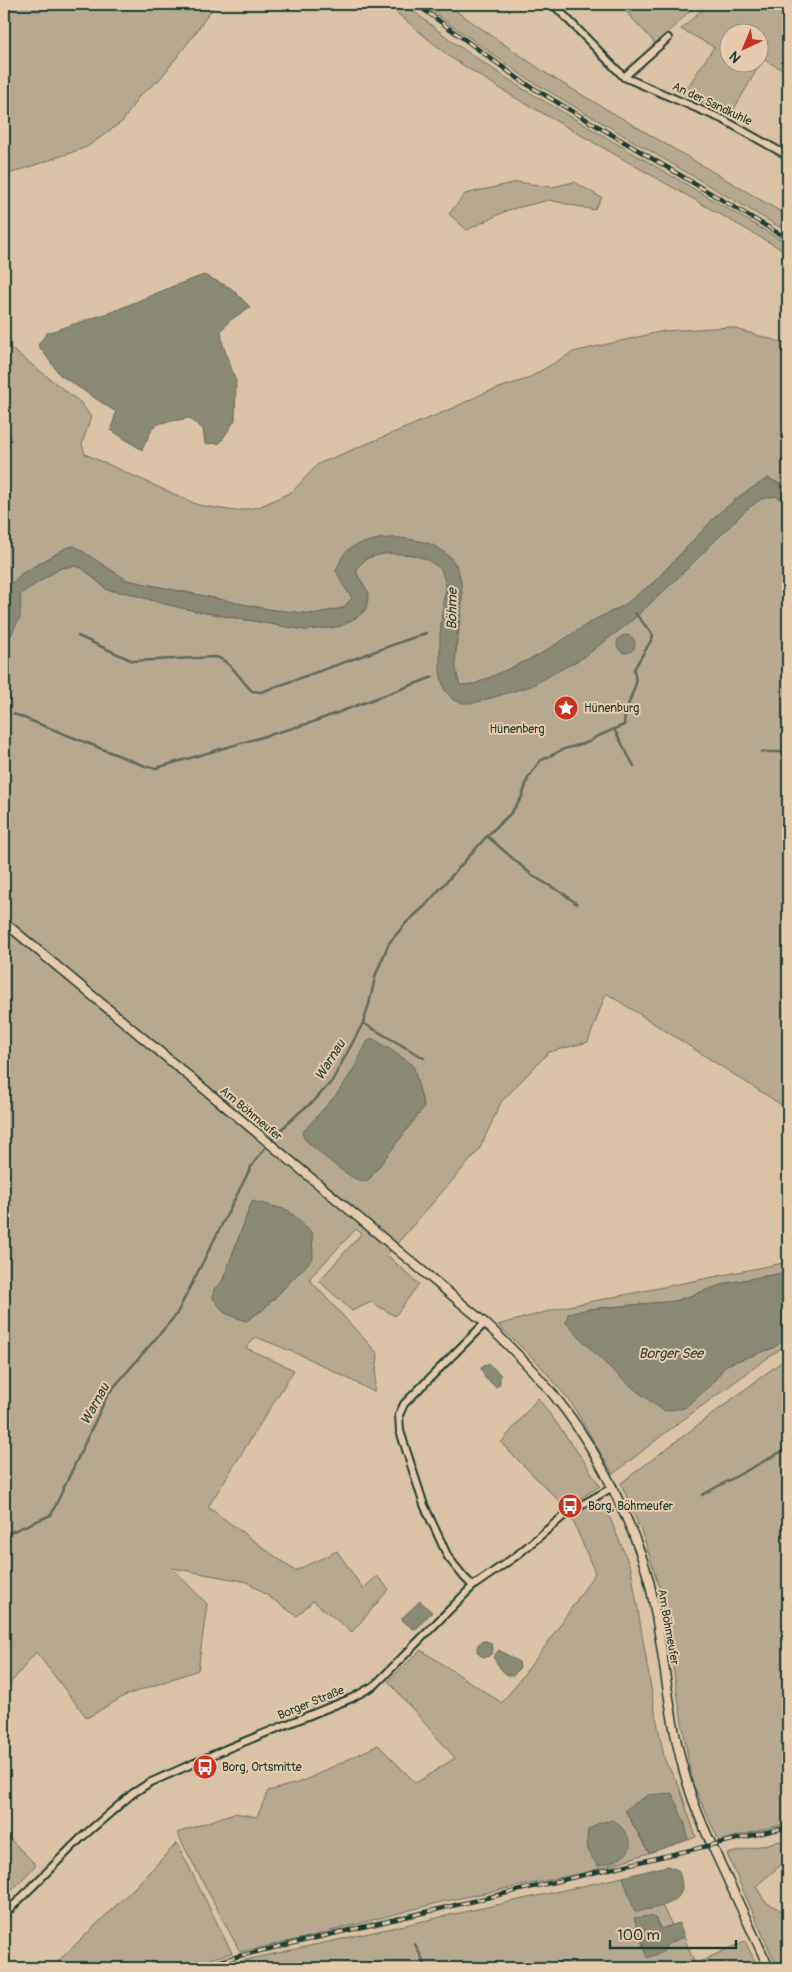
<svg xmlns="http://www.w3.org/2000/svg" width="792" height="1972" font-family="Pangolin,sans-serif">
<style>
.green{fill:#b7a891;stroke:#6b7262;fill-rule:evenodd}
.water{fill:#8a8976;stroke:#5f6b5c}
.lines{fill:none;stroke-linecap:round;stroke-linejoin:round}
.stream{stroke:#5f6b5c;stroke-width:2.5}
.minor-casing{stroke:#1f3d34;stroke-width:10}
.tertiary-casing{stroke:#1f3d34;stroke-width:11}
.minor{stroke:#e6caad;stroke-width:6}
.tertiary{stroke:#e6caad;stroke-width:8}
.rail-casing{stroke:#1f3d34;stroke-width:4.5}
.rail{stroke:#e6caad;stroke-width:2.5;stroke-dasharray:8;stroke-linecap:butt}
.labels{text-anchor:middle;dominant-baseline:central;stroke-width:4;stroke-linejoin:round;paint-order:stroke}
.street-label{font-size:12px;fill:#1f3d34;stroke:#e6caad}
.poi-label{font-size:12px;fill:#1f3d34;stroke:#e6caad;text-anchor:start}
.park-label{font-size:12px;fill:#274239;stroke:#e6caad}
.water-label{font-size:14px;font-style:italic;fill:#2a453b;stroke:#e6caad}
</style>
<rect width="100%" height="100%" fill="#dac2a6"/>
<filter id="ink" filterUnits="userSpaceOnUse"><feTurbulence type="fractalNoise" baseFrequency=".02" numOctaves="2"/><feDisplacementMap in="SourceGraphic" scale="10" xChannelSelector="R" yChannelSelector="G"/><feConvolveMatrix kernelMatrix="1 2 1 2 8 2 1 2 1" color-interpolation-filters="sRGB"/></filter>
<g filter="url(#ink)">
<g class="green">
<polygon points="4,4 215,4 194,35 160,79 139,96 123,121 87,147 9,174 4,178"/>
<polygon points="386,4 404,4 457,45 520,87 788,244 788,253 514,97 450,57"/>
<polygon points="422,4 446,4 550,76 788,216 788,232 526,78"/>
<polygon points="619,4 697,4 656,44"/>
<path d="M 708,4 L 788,4 L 788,73 L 763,59 L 730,116 L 683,94 L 714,47 L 681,29 ZM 730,32 L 760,32 L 760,62 L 730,62 Z"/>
<polygon points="517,182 552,187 574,182 602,198 594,210 549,200 508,210 467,230 449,214 465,194"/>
<path d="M 729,327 L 788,344 L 788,488 L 768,478 L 718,514 L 654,582 L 623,606 L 594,620 L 539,655 L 475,684 L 460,685 C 449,656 462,631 462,603 C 463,590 458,576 456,564 L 380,539 L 340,581 L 352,598 L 343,608 L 312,614 L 266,609 L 126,580 L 74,546 L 66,548 L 21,574 L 7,589 L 7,612 L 4,621 L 4,343 L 81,403 L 91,417 L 82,444 L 85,454 L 198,505 L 235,511 L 259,507 L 293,491 L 318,464 L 451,409 L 484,393 L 527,379 L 573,352 L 664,331 Z"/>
<path d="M 776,496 L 788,505 L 788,1109 L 606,993 L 588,1042 L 549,1052 L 501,1102 L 479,1150 L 387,1255 L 419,1284 L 395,1316 L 371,1302 L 352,1311 L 319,1281 L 361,1234 L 356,1229 L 309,1279 L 378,1354 L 374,1392 L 308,1358 L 256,1337 L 246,1348 L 294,1370 L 208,1507 L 295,1571 L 337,1551 L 363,1589 L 377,1576 L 389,1589 L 352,1632 L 313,1601 L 297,1616 L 248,1582 L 172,1568 L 207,1604 L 198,1670 L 124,1696 L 87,1718 L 36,1652 L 4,1691 L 4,639 L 10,637 L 21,608 L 20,594 L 61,568 L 74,566 L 82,568 L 107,590 L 128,593 L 161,603 L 195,611 L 305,630 L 329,628 L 341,626 L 359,616 L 369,593 L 357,574 L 357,568 C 360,565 364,560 368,558 C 386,550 428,552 441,569 C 449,578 446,592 443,602 L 453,700 L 608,637 L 629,623 L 680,576 L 747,509 L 761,499 ZM 381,1044 L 412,1064 L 424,1107 L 367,1181 L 363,1182 L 317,1116 L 337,1094 L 352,1072 ZM 252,1201 L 313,1258 L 264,1309 L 246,1321 L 225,1313 L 213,1298 L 214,1289 L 223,1280 Z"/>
<polygon points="788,1262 788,1272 727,1283 675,1301 589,1309 711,1385 726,1365 773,1348 788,1337 788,1343 669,1430 613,1474 570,1401 538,1363 498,1325 564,1307"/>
<polygon points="788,1357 788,1823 719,1841 692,1782 661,1594 645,1541 621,1483"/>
<polygon points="538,1398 582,1458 600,1486 566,1508 501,1443"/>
<polygon points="600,1501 609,1516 631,1569 655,1712 665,1761 679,1786 696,1837 688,1840 685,1824 625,1810 649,1853 588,1872 441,1902 304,1938 240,1952 177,1833 234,1813 257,1817 268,1791 301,1782 378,1745 416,1783 455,1758 388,1681 421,1650 502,1703 547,1644 595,1573 571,1516"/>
<polygon points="4,1833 36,1865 4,1899"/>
<polygon points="788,1839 788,1859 756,1886 765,1902 788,1914 788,1961 777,1967 727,1854"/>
<polygon points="177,1843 232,1953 176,1968 51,1968 134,1888"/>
<polygon points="623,1877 635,1912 662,1906 672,1925 661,1929 655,1918 667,1944 684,1937 695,1964 745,1941 758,1968 219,1968 237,1962"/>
</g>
<g class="water">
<polygon points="204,275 231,288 250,307 229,321 221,331 223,345 236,381 235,420 220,443 205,444 203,429 189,418 161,423 153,427 142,450 111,430 116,412 60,375 38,345 47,333 114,311 176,285"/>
<path d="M 768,478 L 788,488 L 788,505 L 776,496 L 761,499 L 747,509 L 680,576 L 629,623 L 584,657 L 531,686 L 474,703 L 463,703 L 453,700 L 444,689 L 440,672 L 440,635 L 443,602 L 447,588 L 441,569 L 426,559 L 413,555 L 386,553 L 367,558 L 357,568 L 357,574 L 369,593 L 366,609 L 359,616 L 341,626 L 329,628 L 305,630 L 195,611 L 161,603 L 128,593 L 108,590 L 82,568 L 74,566 L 60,568 L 20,594 L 20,617 L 10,637 L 4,639 L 4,621 L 7,612 L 6,589 L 21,574 L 66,548 L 74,546 L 127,580 L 267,609 L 312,614 L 343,608 L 352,598 L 336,571 C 345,547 350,546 374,540 C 390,536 411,538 427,543 C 493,566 441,639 460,685 L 475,684 L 539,655 L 594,620 L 623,606 L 654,582 L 718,514 L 741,495 Z"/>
<circle cx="626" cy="644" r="9"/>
<path d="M 372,1038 L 412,1064 L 414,1068 L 424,1107 L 368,1181 C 353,1185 318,1150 305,1140 L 302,1133 L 337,1094 L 352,1072 L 367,1042 Z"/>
<polygon points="252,1201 288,1210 312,1233 313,1258 264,1309 246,1321 225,1313 213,1298 214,1289 223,1280"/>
<path d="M 788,1272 L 788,1337 L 773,1348 L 726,1365 L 711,1385 L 685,1408 L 664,1411 C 627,1386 596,1356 566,1323 L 568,1314 L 588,1309 L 675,1301 L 727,1283 Z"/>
<polygon points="488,1363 500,1374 500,1384 496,1387 485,1378 481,1368"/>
<polygon points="420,1601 432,1612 417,1628 413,1629 402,1620 402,1618"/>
<circle cx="485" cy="1649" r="8"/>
<path d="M 499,1650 L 519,1662 L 520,1667 L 513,1676 C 503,1676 498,1664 493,1657 Z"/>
<polygon points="672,1793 685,1824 688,1840 649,1853 625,1810 648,1795"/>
<path d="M 614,1820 C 642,1846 631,1858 598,1866 C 587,1852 586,1848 588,1830 L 599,1823 Z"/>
<path d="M 667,1866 L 678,1870 C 693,1905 662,1906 635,1912 L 623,1877 Z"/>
<polygon points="650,1916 655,1918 661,1929 679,1923 684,1937 667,1944 663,1952 647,1958 634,1918"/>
</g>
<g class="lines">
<g class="stream">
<path d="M 78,636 L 133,661 L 216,657 C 232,662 240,680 252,691 L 261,692 L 426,633"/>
<polyline points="14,714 145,766 156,768 310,723 433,677"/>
<polyline points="614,729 634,766"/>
<polyline points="761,752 788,752"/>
<polyline points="783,796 788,788"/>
<polyline points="487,836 533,876 564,894 577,904"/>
<polyline points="363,1023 424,1058"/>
<polyline points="702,1495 788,1448"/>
<polyline points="4,1535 51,1515 108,1394 176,1315 251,1167 273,1137 302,1110 313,1102 332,1081 363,1023 369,1004 376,974 389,943 406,923 424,907 487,836 511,813 522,797 528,778 540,761 564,749 589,742 596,737 624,725 625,714 636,683 634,669 652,639 653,635 635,613"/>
<polyline points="415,1944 427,1968"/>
</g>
<defs>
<g id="minor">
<polyline points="553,4 624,77 724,120 788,156"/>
<polyline points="624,77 668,38"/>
<polyline points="473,1586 464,1577 448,1557 424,1505 400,1431 399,1415 404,1404 485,1323"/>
<polyline points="4,1915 81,1838 132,1794 149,1783 226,1749 352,1698 375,1685 473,1586 516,1556 566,1514 613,1487"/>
</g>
<path id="tertiary" d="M 4,922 L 485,1323 C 548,1381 590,1434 624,1513 C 634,1535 643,1558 649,1581 C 665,1648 667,1719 688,1785 C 696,1813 709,1839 721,1865 C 737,1900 753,1934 769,1968"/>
</defs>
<use href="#minor" class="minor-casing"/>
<use href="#tertiary" class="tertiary-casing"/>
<use href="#minor" class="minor"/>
<use href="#tertiary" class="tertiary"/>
<defs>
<g id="rail">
<polyline points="416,4 523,82 788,239"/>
<polyline points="196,1968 239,1956 788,1827"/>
</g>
</defs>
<use href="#rail" class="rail-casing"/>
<use href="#rail" class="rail"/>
</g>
</g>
<defs>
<symbol id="sight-disc" viewBox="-11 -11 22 22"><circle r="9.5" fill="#c8321e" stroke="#e6caad"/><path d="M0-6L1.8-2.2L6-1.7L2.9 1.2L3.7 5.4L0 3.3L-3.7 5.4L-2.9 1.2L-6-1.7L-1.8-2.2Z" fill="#fff"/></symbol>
<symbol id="bus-disc" viewBox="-11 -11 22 22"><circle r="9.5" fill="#c8321e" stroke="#e6caad"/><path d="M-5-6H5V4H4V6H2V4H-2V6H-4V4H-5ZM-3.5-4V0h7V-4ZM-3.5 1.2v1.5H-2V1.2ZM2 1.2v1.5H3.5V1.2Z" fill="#fff"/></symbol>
</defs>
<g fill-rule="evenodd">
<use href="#sight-disc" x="552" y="694" width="28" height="28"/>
<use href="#bus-disc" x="556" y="1492" width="28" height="28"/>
<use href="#bus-disc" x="191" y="1753" width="28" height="28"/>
</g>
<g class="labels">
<g class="street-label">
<text transform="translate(712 104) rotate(25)">An der Sandkuhle</text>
<text transform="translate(251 1114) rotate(40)">Am Böhmeufer</text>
<text transform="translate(668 1627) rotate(80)">Am Böhmeufer</text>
<text transform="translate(311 1703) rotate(-22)">Borger Straße</text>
</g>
<g class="poi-label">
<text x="584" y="708">Hünenburg</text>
<text x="588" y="1506">Borg, Böhmeufer</text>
<text x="222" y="1767">Borg, Ortsmitte</text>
</g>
<g class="park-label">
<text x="517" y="729">Hünenberg</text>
</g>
<g class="water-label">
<text transform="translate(452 609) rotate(-89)">Böhme</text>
<text transform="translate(330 1060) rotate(-58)">Warnau</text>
<text x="671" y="1353">Borger See</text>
<text transform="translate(95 1404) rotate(-61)">Warnau</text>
</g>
</g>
<rect width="792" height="1972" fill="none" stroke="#e6caad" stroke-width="20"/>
<rect x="10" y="10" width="772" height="1952" fill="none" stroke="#1f3d34" stroke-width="2" filter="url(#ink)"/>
<g transform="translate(744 48) rotate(224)"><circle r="24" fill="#e6caad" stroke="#96927d"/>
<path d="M0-4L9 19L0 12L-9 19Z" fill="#c8321e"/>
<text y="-8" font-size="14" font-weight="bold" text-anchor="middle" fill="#1f3d34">N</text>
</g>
<path d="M610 1940v8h126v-8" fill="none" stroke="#1f3d34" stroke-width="2.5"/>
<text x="617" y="1940" font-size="15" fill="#1f3d34" stroke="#e6caad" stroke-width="4" paint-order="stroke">100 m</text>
</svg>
